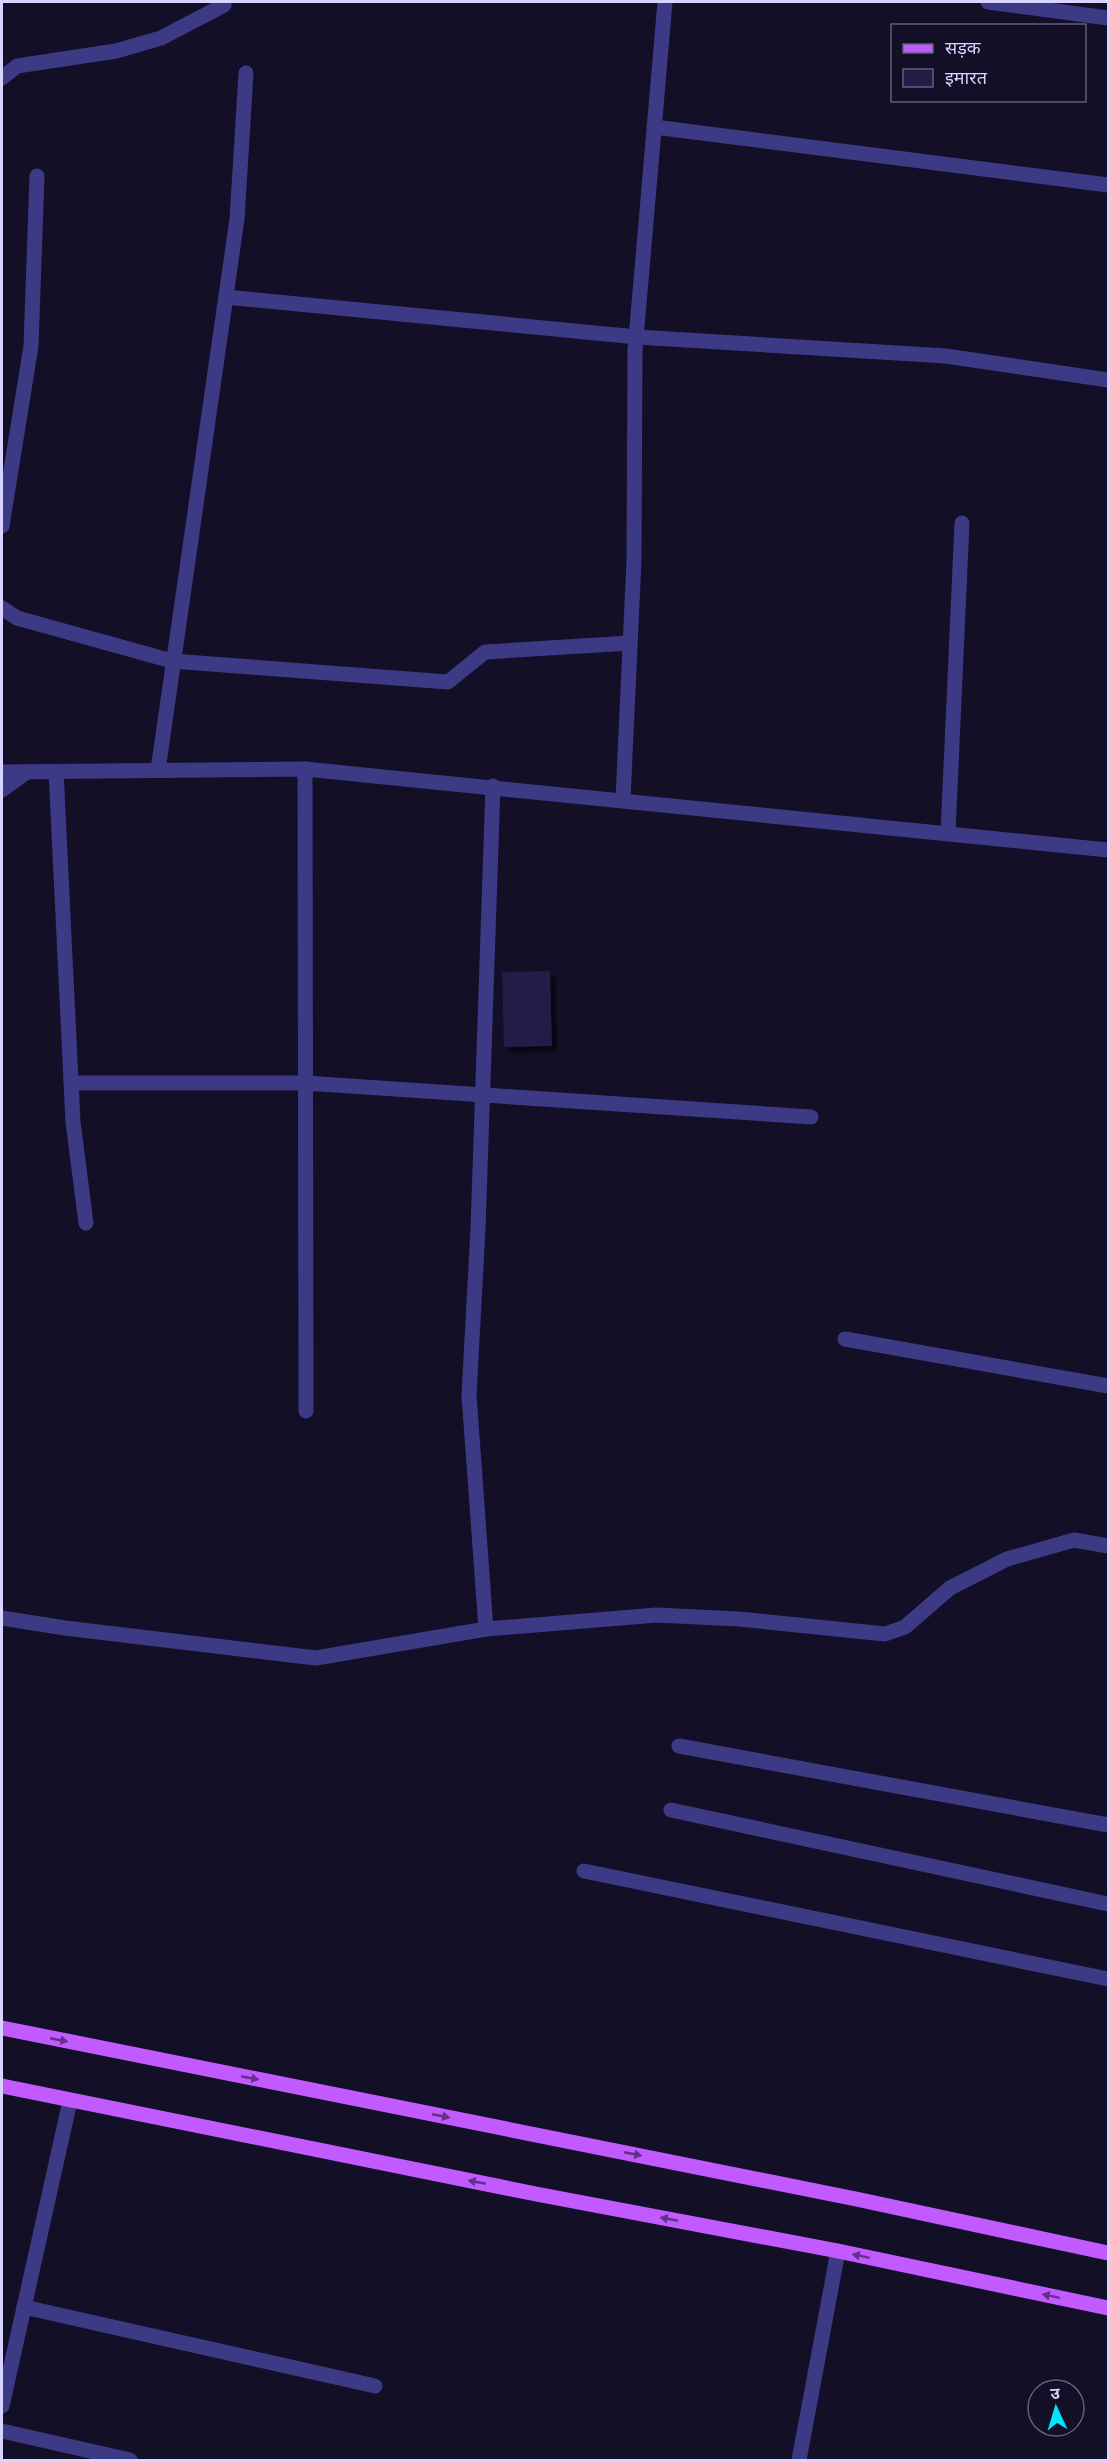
<svg xmlns="http://www.w3.org/2000/svg" width="1110" height="2462" font-family="Lato,'Noto Sans Devanagari',sans-serif">
<style>
.building{fill:#241b47;filter:url(#shadow)}
.lines{fill:none;stroke-linecap:round;stroke-linejoin:round}
.minor{stroke:#3d3a85;stroke-width:15}
.major{stroke:#c25bff;stroke-width:15}
.oneway{fill:#623188}
</style>
<defs>
<filter id="shadow"><feDropShadow dx="5.5" dy="5.5" stdDeviation="1.5" flood-color="#0009"/></filter>
</defs>
<rect width="100%" height="100%" fill="#130f26"/>
<polygon class="building" points="550,971 552,1046 504,1047 502,972"/>
<g class="lines">
<g class="minor">
<polyline points="988,2 1108,18"/>
<polyline points="2,78 17,66 116,51 161,38 224,5"/>
<polyline points="654,127 1108,185"/>
<polyline points="226,297 637,337 946,356 1108,380"/>
<polyline points="2,526 31,346 37,176"/>
<polyline points="2,608 17,618 172,661 448,682 485,652 630,643"/>
<polyline points="305,769 306,1411"/>
<polyline points="158,770 237,219 246,73"/>
<polyline points="56,771 73,1122 86,1223"/>
<polyline points="2,772 305,769 1108,850"/>
<polyline points="2,790 27,772"/>
<polyline points="623,799 634,560 635,350 665,2"/>
<polyline points="948,833 962,523"/>
<polyline points="71,1083 305,1083 811,1117"/>
<polyline points="845,1339 1108,1386"/>
<polyline points="2,1618 65,1628 316,1658 486,1629 657,1615 739,1619 885,1634 905,1627 950,1588 1007,1559 1074,1540 1108,1546"/>
<polyline points="486,1629 469,1395 478,1229 493,786"/>
<polyline points="679,1746 1108,1825"/>
<polyline points="671,1810 1108,1904"/>
<polyline points="584,1871 1108,1979"/>
<polyline points="24,2307 375,2386"/>
<polyline points="2,2406 70,2101"/>
<polyline points="2,2431 130,2460"/>
<polyline points="799,2460 838,2251"/>
</g>
<g class="major">
<polyline points="2,2028 856,2199 1108,2253"/>
<polyline points="2,2086 536,2194 838,2251 1108,2308"/>
</g>
</g>
<defs><path id="oneway-solid" d="M-6-.8H1V-3.2L6.5 0L1 3.2V.8H-6Z" transform="scale(1.5)"/></defs>
<g class="oneway">
<use href="#oneway-solid" transform="translate(59 2040) rotate(11)"/>
<use href="#oneway-solid" transform="translate(250 2078) rotate(11)"/>
<use href="#oneway-solid" transform="translate(441 2116) rotate(11)"/>
<use href="#oneway-solid" transform="translate(633 2154) rotate(11)"/>
<use href="#oneway-solid" transform="translate(477 2182) rotate(-169)"/>
<use href="#oneway-solid" transform="translate(669 2219) rotate(-169)"/>
<use href="#oneway-solid" transform="translate(861 2256) rotate(-168)"/>
<use href="#oneway-solid" transform="translate(1051 2296) rotate(-168)"/>
</g>
<rect width="1110" height="2462" fill="none" stroke="#d9d4ff" stroke-width="6"/>
<rect x="891" y="24" width="195" height="78" fill="#130f26" stroke="#625e7d" stroke-width="1.5"/>
<rect x="903" y="44" width="30" height="9" fill="#c25bff" stroke="#625e7d" stroke-width="1.5"/>
<text x="945" y="54" font-size="18" fill="#d9d4ff">सड़क</text>
<rect x="903" y="69" width="30" height="18" fill="#241b47" stroke="#625e7d" stroke-width="1.5"/>
<text x="945" y="84" font-size="18" fill="#d9d4ff">इमारत</text>
<g transform="translate(1056 2408) rotate(356)"><circle r="28" fill="#130f26" stroke="#625e7d" stroke-width="1.5"/>
<path d="M0-4.5L10 22L0 15L-10 22Z" fill="#00e5ff"/>
<text y="-9" font-size="16" font-weight="bold" text-anchor="middle" fill="#d9d4ff">उ</text>
</g>
</svg>
